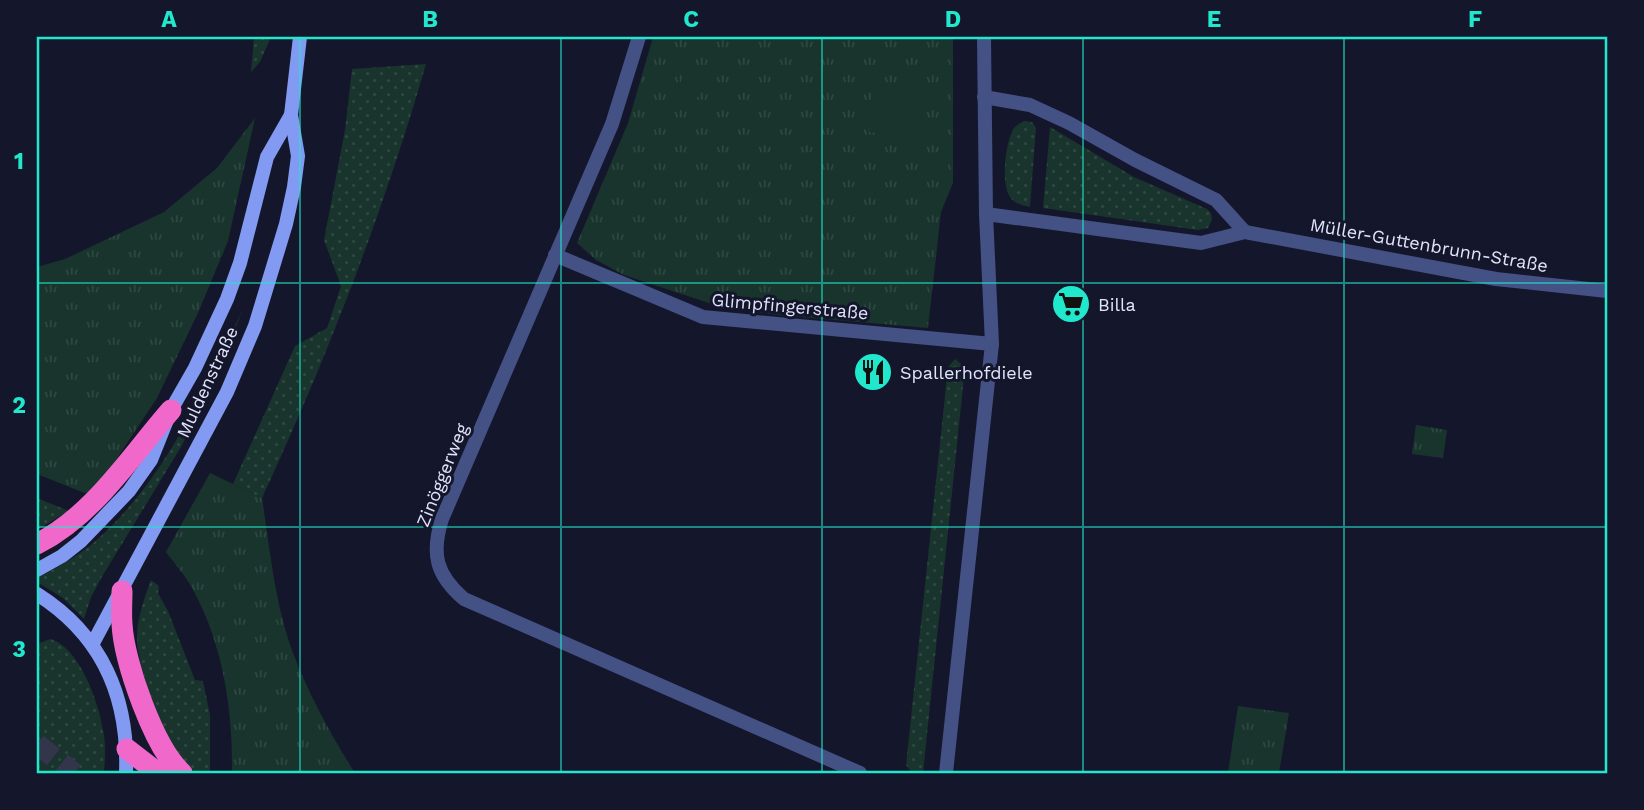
<svg xmlns="http://www.w3.org/2000/svg" width="1644" height="810" font-family="'Work Sans',sans-serif">
<style>
.grass{fill:url(#grass-dots)}
.park{fill:url(#park-tufts)}
.pitch{fill:#18342c}
.lines{fill:none;stroke-linecap:round;stroke-linejoin:round}
.motorway-tunnel{stroke:#33354a;stroke-width:21;stroke-dasharray:21 10;stroke-linecap:butt}
.minor{stroke:#445185;stroke-width:14}
.secondary{stroke:#829af2;stroke-width:14}
.motorway{stroke:#f068c9;stroke-width:21}
.grid{fill:none;stroke:#21e8cd;stroke-width:2;stroke-opacity:0.55}
.labels{text-anchor:middle;dominant-baseline:central;stroke-width:6;stroke-linejoin:round;paint-order:stroke}
.street-label{font-size:18px;fill:#e1e4fc;stroke:#14162b}
.poi-label{font-size:18px;fill:#e1e4fc;stroke:#14162b;text-anchor:start}
.neatline{fill:none;stroke:#21e8cd;stroke-width:2.5}
.grid-label{font-size:23px;text-anchor:middle;font-weight:bold;fill:#21e8cd}
</style>
<defs>
<pattern id="grass-dots" width="8" height="8" patternUnits="userSpaceOnUse" patternTransform="scale(1.75)"><rect width="8" height="8" fill="#18342c"/><path d="M2 2h.1M6 6h.1" fill="none" stroke="#2e4841" stroke-width="1.8" stroke-linecap="round"/></pattern>
<pattern id="park-tufts" width="24" height="20" patternUnits="userSpaceOnUse" patternTransform="scale(1.75)"><rect width="24" height="20" fill="#18342c"/><path d="M3 7l-1-3M5 7V3M7 7l1-3M15 17l-1-3M17 17v-4M19 17l1-3" fill="none" stroke="#2e4841"/></pattern>
</defs>
<rect width="100%" height="100%" fill="#14162b"/>
<g class="grass">
<polygon points="254,37 271,37 260,62 251,72"/>
<path d="M 426,64 C 383,213 327,358 262,498 L 233,484 L 295,346 L 327,328 L 341,286 L 324,240 L 345,130 L 352,69 Z"/>
<path d="M 1024,121 L 1032,122 L 1036,128 L 1030,207 C 1022,205 1015,204 1010,197 C 1001,185 1005,146 1012,132 C 1014,126 1019,124 1024,121 Z"/>
<polygon points="1050,127 1134,177 1207,209 1211,213 1212,220 1208,228 1198,230 1043,208"/>
<path d="M 243,309 L 212,387 L 181,447 L 103,575 L 91,597 L 84,619 L 63,598 L 37,582 L 37,578 C 56,568 75,558 92,544 C 164,483 203,392 243,309 Z"/>
<polygon points="955,359 965,367 923,773 912,773 906,765 948,367"/>
<polygon points="37,498 69,511 37,530"/>
<path d="M 151,580 L 159,586 L 158,593 L 168,611 L 195,680 L 203,681 L 210,715 L 210,773 L 193,773 C 183,762 174,752 167,738 C 157,719 136,659 137,638 C 137,618 144,599 151,580 Z"/>
<path d="M 50,639 C 79,646 99,703 103,730 C 106,744 105,759 104,773 L 37,772 L 37,644 Z"/>
</g>
<g class="park">
<polygon points="653,37 953,37 953,183 941,212 928,328 778,315 721,307 624,275 596,260 577,243 628,123"/>
<polygon points="255,118 228,241 198,313 157,398 112,466 87,494 37,474 37,267 65,259 164,212 217,168"/>
<polygon points="1416,425 1447,430 1443,458 1412,454"/>
<path d="M 210,473 L 262,498 C 270,550 275,604 293,653 C 309,695 331,735 355,773 L 232,773 C 233,711 223,643 192,588 C 185,575 175,564 166,552 Z"/>
<polygon points="1238,706 1289,713 1279,773 1228,773"/>
</g>
<g class="pitch">
<polygon points="687,66 706,73 694,106 674,99"/>
<polygon points="874,85 923,90 918,138 869,132"/>
</g>
<g class="lines">
<polyline class="motorway-tunnel" points="37,744 74,773"/>
<g class="minor">
<path d="M 639,37 L 612,124 L 442,519 C 431,554 436,575 464,599 L 860,773"/>
<polyline points="984,97 1030,105 1069,123 1135,160 1216,200 1245,232"/>
<polyline points="986,214 1201,243 1245,232 1496,279 1607,291"/>
<polyline points="555,255 703,317 992,344"/>
<polyline points="946,773 992,344 986,214 984,37"/>
</g>
<g class="secondary">
<polyline points="37,570 62,556 81,541 129,491 151,460 171,410 195,368 227,299 240,263 267,157 291,115"/>
<path d="M 37,594 C 102,635 129,698 126,773"/>
<polyline points="92,645 227,392 255,326 286,224 294,187 298,156 291,115 300,37"/>
</g>
<g class="motorway">
<path d="M 37,544 C 94,515 130,457 171,410"/>
<path d="M 122,591 C 122,602 121,613 122,624 C 124,662 154,748 182,773"/>
<polyline points="127,749 158,773"/>
</g>
</g>
<path class="grid" d="M 300,37 L 300,773M 561,37 L 561,773M 822,37 L 822,773M 1083,37 L 1083,773M 1344,37 L 1344,773M 37,283 L 1607,283M 37,527 L 1607,527"/>
<defs>
<symbol id="supermarket-disc" viewBox="-11 -11 22 22"><circle r="9.5" fill="#21e8cd" stroke="#14162b"/><path d="M-6-5.5h2.5l.6 2H6L4.5 2H-2.5L-4.4-4H-6ZM-1.5 3.2a1.3 1.3 0 1 0 .1 0ZM3 3.2a1.3 1.3 0 1 0 .1 0Z" fill="#111"/></symbol>
<symbol id="restaurant-disc" viewBox="-11 -11 22 22"><circle r="9.5" fill="#21e8cd" stroke="#14162b"/><path d="M-5-6h1v4h1v-4h1v4h1v-4h1v5L-1.5 .5V6h-2V.5L-5-1ZM5-6V6H3V1.5H1.5Q1.5-4 5-6Z" fill="#111"/></symbol>
</defs>
<g fill-rule="evenodd">
<use href="#supermarket-disc" x="1049" y="282" width="44" height="44"/>
<use href="#restaurant-disc" x="851" y="350" width="44" height="44"/>
</g>
<g class="labels">
<g class="street-label">
<text transform="translate(1429 245) rotate(10)">Müller-Guttenbrunn-Straße</text>
<text transform="translate(790 306) rotate(5)">Glimpfingerstraße</text>
<text transform="translate(207 382) rotate(-65)">Muldenstraße</text>
<text transform="translate(442 475) rotate(-68)">Zinöggerweg</text>
</g>
<g class="poi-label">
<text x="1098" y="304">Billa</text>
<text x="900" y="372">Spallerhofdiele</text>
</g>
</g>
<rect width="1644" height="810" fill="none" stroke="#14162b" stroke-width="77"/>
<rect x="38" y="38" width="1568" height="734" class="neatline"/>
<g class="grid-label">
<text x="169" y="27">A</text>
<text x="430" y="27">B</text>
<text x="691" y="27">C</text>
<text x="953" y="27">D</text>
<text x="1214" y="27">E</text>
<text x="1475" y="27">F</text>
<text x="19" y="169">1</text>
<text x="19" y="413">2</text>
<text x="19" y="657">3</text>
</g>
</svg>
